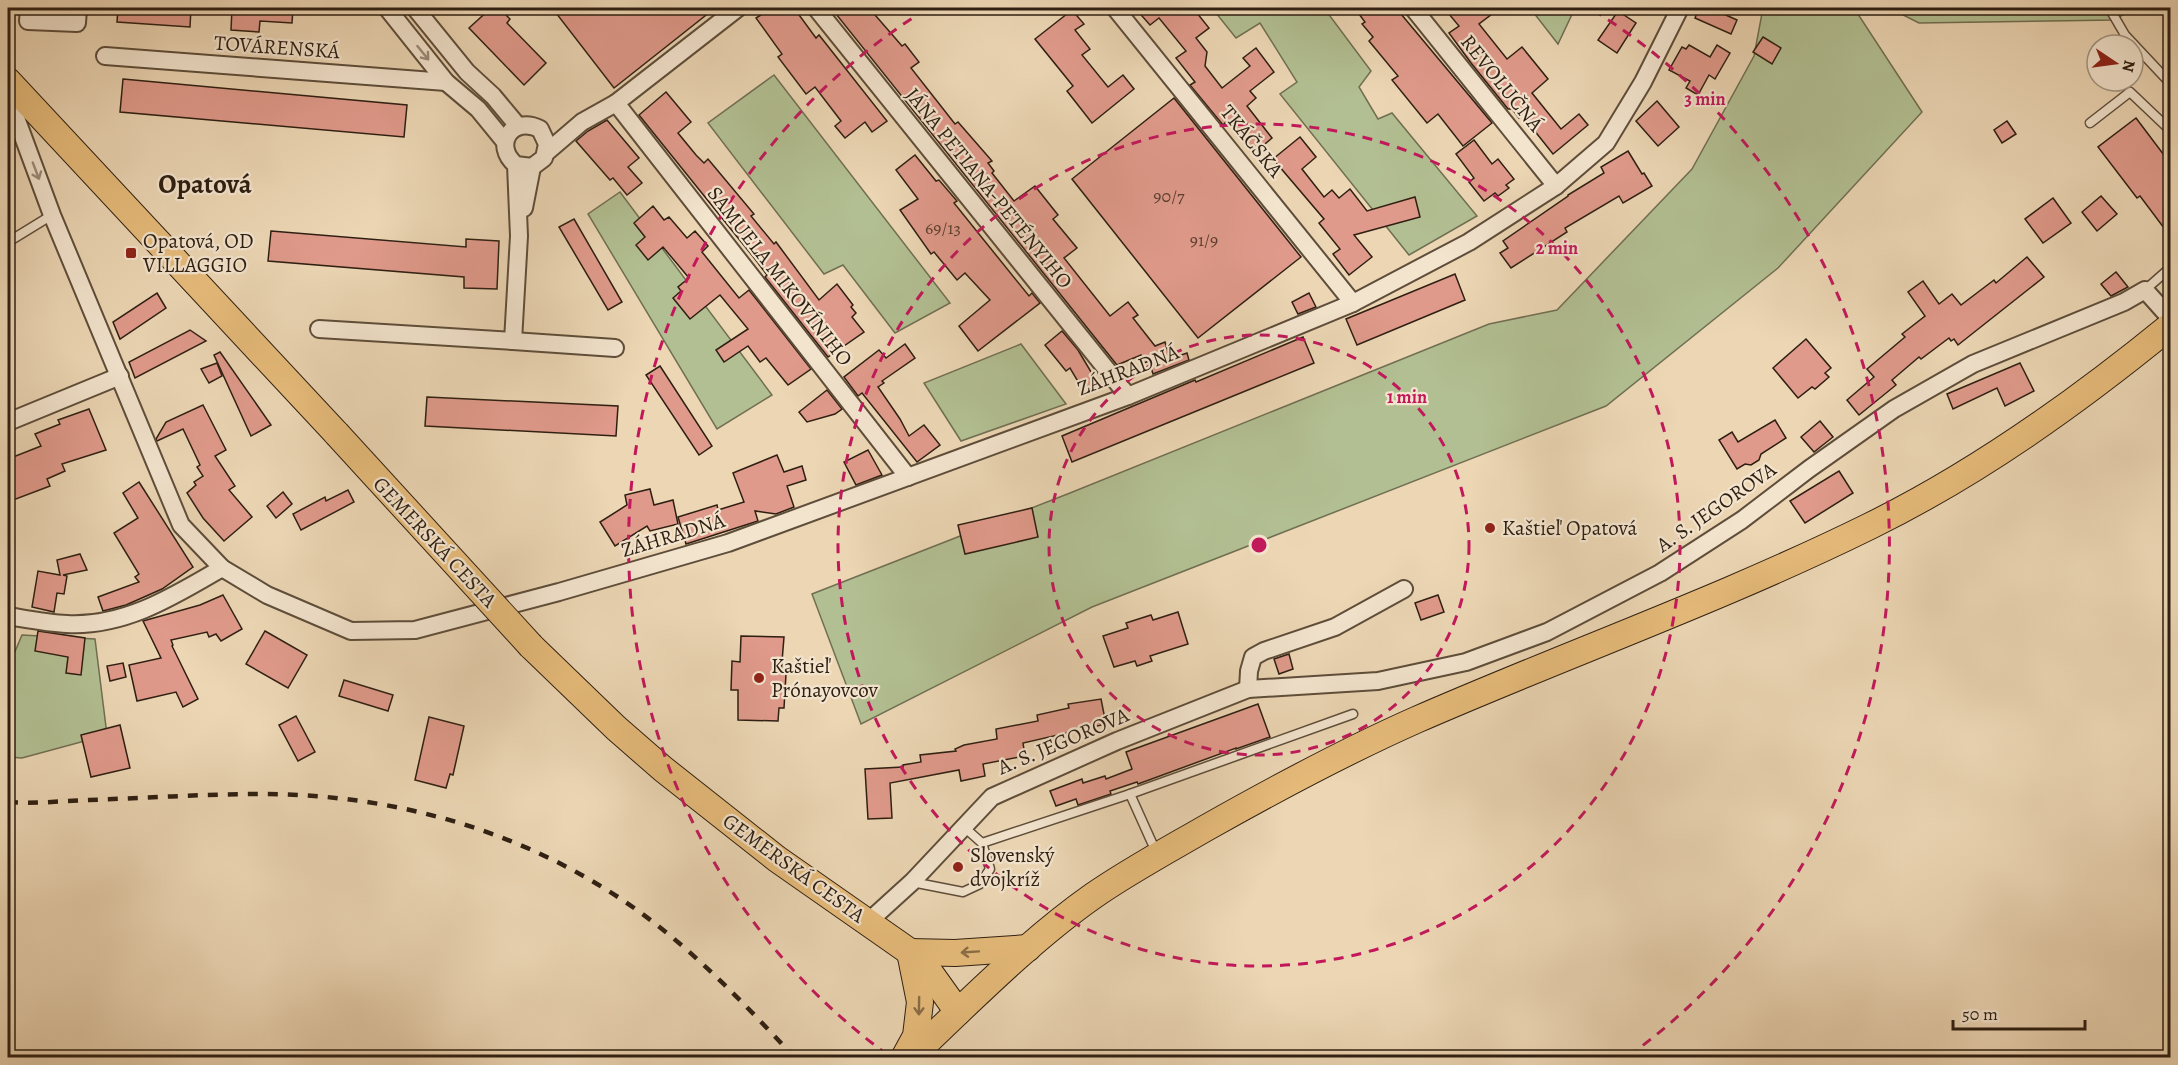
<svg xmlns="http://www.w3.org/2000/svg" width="2178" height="1065" font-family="Alegreya,serif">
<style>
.green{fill:#b2bf92;stroke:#706f52;stroke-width:1.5}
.building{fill:#e09a8b;stroke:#2e1f12;stroke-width:1.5}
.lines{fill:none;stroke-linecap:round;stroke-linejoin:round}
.service-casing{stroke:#5e4d3a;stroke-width:11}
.minor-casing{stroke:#5e4d3a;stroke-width:20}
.primary-casing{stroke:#2e1f12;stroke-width:28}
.service{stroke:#f3e4ce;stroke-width:8}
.minor{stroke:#f3e4ce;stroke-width:16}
.primary{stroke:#e6bb7a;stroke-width:26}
.rail{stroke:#2e1f12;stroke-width:4.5;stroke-dasharray:10 10;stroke-linecap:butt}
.primary-bridge-casing{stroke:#2e1f12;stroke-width:28;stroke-linecap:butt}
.primary-bridge{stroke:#e6bb7a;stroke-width:26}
.oneway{stroke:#9a8b79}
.oneway2{stroke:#8a6d46}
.ring{fill:none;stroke:#c2185b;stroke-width:3;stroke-dasharray:10 8}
.poi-dot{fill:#8f2418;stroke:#f3e4ce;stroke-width:2}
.labels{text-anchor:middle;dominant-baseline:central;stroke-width:4.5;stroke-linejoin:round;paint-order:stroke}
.number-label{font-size:18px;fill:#5a3e30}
.street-label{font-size:21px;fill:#2e1f12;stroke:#f3e4ce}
.poi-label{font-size:21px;fill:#2e1f12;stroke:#f3e4ce;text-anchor:start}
.district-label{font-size:27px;font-weight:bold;fill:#2e1f12;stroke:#f3e4ce}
.centre{fill:#c2185b;stroke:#f3e4ce;stroke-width:3}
.ring-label{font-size:18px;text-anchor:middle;font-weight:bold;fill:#c2185b;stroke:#f3e4ce;stroke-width:4.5;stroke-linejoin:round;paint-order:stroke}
</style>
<rect width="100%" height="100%" fill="#ecd6b4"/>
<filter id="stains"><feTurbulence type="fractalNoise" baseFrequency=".00333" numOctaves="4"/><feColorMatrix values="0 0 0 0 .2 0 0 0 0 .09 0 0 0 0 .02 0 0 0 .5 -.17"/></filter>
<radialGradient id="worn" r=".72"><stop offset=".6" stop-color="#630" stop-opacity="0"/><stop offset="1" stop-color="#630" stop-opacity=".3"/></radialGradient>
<g class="green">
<polygon points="1212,8 1324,8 1371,71 1359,87 1378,119 1392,113 1477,216 1409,255 1280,94 1297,82 1260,23 1236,38"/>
<polygon points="1530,8 1575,8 1558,44"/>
<polygon points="1763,8 1854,8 1922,112 1778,268 1606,406 1092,607 861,724 812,594 1070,493 1489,324 1557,310 1692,169 1754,56"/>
<polygon points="1898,8 2133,8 2115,20 1919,23 1901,14"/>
<polygon points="774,75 950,303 895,333 843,265 824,274 708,123"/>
<polygon points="620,192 772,395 717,429 588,214"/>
<polygon points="1021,344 1066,404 961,441 924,383"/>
<polygon points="22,635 95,639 107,735 22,758 8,757 8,668"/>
</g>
<g class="building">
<polygon points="118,8 191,8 190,27 117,22"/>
<polygon points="232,8 293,8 292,23 260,21 259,32 231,30"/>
<polygon points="491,8 499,8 510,19 507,23 546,63 524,85 469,28"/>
<polygon points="563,8 715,8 614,88 556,13"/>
<polygon points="772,8 794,8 816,38 819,35 887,121 872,132 865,122 845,138 835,126 841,121 815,87 806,94 778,57 782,54 756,18"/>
<polygon points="844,8 869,8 902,46 905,44 919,62 911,68 955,124 958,122 992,161 988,163 994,171 992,173 1014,201 1035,186 1058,215 1053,219 1077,248 1064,258 1110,316 1128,302 1138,315 1133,318 1155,346 1165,342 1170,359 1187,353 1189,360 1153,374 1149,361 1144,363 1141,355 1117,365 836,14"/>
<polygon points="1135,8 1193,8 1209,28 1196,38 1207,52 1205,66 1222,88 1250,66 1243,58 1256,48 1274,72 1250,91 1256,98 1247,106 1272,138 1253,154 1227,121 1223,125 1190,85 1195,82 1176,58 1186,51 1159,18 1150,25"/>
<polygon points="1366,8 1396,8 1492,123 1463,146 1438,114 1427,123 1392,80 1398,76 1369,41 1373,37 1362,24 1365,22 1359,14"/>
<polygon points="1444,8 1500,8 1479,24 1507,59 1522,47 1548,79 1532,93 1561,129 1579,114 1588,125 1553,154 1522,115 1519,118 1512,109 1508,109 1471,63 1449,33 1459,26"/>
<polygon points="1699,8 1710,8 1737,20 1731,34 1695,18"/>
<polygon points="1072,10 1084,24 1075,30 1090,49 1082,55 1108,87 1123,75 1134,89 1092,123 1067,91 1073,86 1035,39"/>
<polygon points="1618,11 1636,23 1617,53 1598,40"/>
<polygon points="1763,37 1781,48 1772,64 1753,52"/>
<polygon points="1689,45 1710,57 1717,45 1730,53 1715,79 1709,75 1698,95 1686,88 1690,81 1669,70 1682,47 1686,49"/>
<polygon points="123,79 407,105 404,137 120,112"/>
<polygon points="666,92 691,122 678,133 696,155 704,163 708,159 713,165 754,214 751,216 774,244 776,242 819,300 837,284 853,305 851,307 856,313 852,317 864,332 828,357 765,277 767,275 755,259 639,115"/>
<polygon points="1174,98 1301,257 1198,338 1072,179"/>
<polygon points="1657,101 1679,127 1658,146 1636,121"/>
<polygon points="2136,118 2170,163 2170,236 2140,196 2137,198 2098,147"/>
<polygon points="607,120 639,158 628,167 642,183 627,195 613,178 610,180 576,141 588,131"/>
<polygon points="2007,121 2016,134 2002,143 1994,130"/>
<polygon points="1300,137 1316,157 1302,169 1324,197 1332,190 1339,198 1350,189 1367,211 1415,197 1420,217 1354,235 1372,257 1349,275 1333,254 1340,249 1319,223 1324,219 1273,159"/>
<polygon points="1474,140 1492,164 1498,159 1514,179 1506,185 1509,188 1498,196 1495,193 1484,201 1469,182 1474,178 1456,154"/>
<polygon points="1628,151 1642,174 1644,173 1652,186 1623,203 1619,196 1565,228 1567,232 1511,268 1500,253 1508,248 1503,241 1568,196 1568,195 1604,173 1601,167"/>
<polygon points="915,155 936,181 939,180 957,201 954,203 1029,296 1032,293 1040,303 978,351 959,326 990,300 965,273 957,280 934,252 931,254 900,210 918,199 896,170"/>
<polygon points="2101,196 2117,214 2097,231 2082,212"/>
<polygon points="2053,198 2071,223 2043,243 2025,219"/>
<polygon points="653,206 664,220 669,217 687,238 695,231 708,246 702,252 739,298 749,290 811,369 788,385 766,358 760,362 748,346 724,362 716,350 748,329 720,295 690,319 673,298 681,291 678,287 689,278 663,247 648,260 636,245 645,237 634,223"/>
<polygon points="574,219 622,302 608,310 559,227"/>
<polygon points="271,231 466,247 466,239 499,241 497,289 464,288 464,277 268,261"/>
<polygon points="2027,257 2044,277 1958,345 1954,339 1951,341 1949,338 1921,359 1919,357 1892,380 1896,385 1859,415 1847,400 1874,377 1867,369 1905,337 1902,334 1925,316 1908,292 1923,281 1939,304 1952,294 1961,305 1994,280 1996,283"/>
<polygon points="2116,272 2128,287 2111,296 2101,284"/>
<polygon points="1455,274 1465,300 1357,345 1346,319"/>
<polygon points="157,293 166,308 120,339 113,322"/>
<polygon points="1309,293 1316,307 1298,314 1292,302"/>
<polygon points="190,330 206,341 135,378 129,362"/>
<polygon points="1062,331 1078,350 1100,387 1086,395 1070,368 1066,371 1045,345"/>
<polygon points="1303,337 1314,363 1072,462 1062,436 1195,380 1196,382"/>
<polygon points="1806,339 1831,368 1825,373 1829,377 1815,389 1812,387 1798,398 1773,368"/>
<polygon points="905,344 915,358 882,381 884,383 878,387 900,419 909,436 924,425 940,445 917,462 862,393 858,396 844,377 879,350 886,358"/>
<polygon points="220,352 271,425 251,436 214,355"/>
<polygon points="217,363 222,376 209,383 201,369"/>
<polygon points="2020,363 2034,391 2005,406 1997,388 1953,409 1947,394"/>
<polygon points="660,366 712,446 699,455 646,375"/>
<polygon points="827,390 842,409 835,414 807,422 799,412"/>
<polygon points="427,397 618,406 616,436 425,426"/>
<polygon points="203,405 226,450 215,456 235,486 229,490 252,517 224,541 203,518 187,493 196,485 194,482 203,476 197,467 200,465 183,429 157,441 156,439 166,422"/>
<polygon points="89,409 106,450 62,464 65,471 47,479 50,486 8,502 8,459 41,446 35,434 60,424 58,420"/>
<polygon points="1775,420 1786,438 1761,454 1759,460 1751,465 1745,464 1737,469 1719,440 1732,432 1738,442"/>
<polygon points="1820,421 1833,437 1814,452 1801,437"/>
<polygon points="868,450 882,475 856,485 844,462"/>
<polygon points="777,455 784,472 802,466 806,480 787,486 794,507 776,514 755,511 758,521 686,544 678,517 717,505 718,510 744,502 733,473"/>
<polygon points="1839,471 1853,493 1805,523 1790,501"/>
<polygon points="139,482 193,567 162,589 126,605 103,611 98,597 139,582 135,577 139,574 114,533 138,518 123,493"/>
<polygon points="650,489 654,505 673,500 678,524 650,531 647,526 615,546 600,522 627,505 625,495"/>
<polygon points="348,490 354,502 301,530 293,514 325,497 326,501"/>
<polygon points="283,492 292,504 276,518 267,506"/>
<polygon points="1032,508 1038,537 965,554 958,525"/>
<polygon points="80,554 87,570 63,575 67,576 64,594 57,593 54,612 32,607 38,571 60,575 57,560"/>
<polygon points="223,595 242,629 221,641 216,634 209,637 207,632 171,640 173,645 172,646 198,699 183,707 176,692 137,701 129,665 161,658 143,621 200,605"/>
<polygon points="1438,595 1444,612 1421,620 1415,603"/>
<polygon points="1178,612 1188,644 1150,656 1152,661 1137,666 1135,661 1114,667 1103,636 1128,628 1126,623 1151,615 1153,620"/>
<polygon points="38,631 85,638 81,675 66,673 68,657 35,651"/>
<polygon points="265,631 307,655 288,688 246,664"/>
<polygon points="741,636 784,637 781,674 786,674 784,708 779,708 778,721 738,720 738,690 731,690 732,661 740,662"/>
<polygon points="1289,654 1293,669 1279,674 1274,659"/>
<polygon points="123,663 126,677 110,681 107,666"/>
<polygon points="344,680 393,695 388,711 339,696"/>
<polygon points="1101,699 1106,724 1023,743 1025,756 983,764 985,776 961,781 959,770 890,783 892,818 868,819 865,769 903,767 903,765 921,762 920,755 956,751 955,749 964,745 997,739 996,729 1038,721 1037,715 1069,708 1068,704"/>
<polygon points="1258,704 1270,737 1236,749 1236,748 1138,784 1137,782 1110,791 1111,794 1078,805 1076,799 1056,806 1050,791 1082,779 1083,783 1105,776 1106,779 1132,769 1126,752"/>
<polygon points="296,716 315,752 298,761 279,725"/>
<polygon points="429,717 464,726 453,775 450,774 446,788 415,780"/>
<polygon points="120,725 130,768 91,777 81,735"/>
</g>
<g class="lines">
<defs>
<g id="service">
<polyline points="2113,8 2111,11 2125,35 2170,83"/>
<polyline points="2090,123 2130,92 2170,130"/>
<polyline points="8,242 52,215"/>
<polyline points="2145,290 2170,268"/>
<polyline points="1130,794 1157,854"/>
<polyline points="982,843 1130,794 1353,714"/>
<polyline points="912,882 963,892 980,884 990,869 982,843 964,827"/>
</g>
<g id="minor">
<polyline points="29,8 28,21 77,23 78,8"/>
<polyline points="387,8 446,82 478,109 505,142"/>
<polyline points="415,8 467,72 493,96 518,126"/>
<polyline points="816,8 1128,396"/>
<polyline points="1115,8 1353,303"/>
<polyline points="1413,8 1556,186"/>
<polyline points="105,56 446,82"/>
<polyline points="8,96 52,215 181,525 222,568 267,595 351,631 415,630 559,592 728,543 1128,396 1353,303 1469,242 1556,186 1606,143 1643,82 1680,8"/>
<polyline points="616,103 908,477"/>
<polyline points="547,152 582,122 616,103 738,8"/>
<polyline points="524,208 532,167"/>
<path d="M 319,329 L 513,341 L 519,236 L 516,165 C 492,145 512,115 540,129 L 547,144 L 544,158 L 532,167 L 516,165"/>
<polyline points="513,341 615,348"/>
<polyline points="8,422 120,376"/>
<path d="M 8,616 C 27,619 47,623 67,624 C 125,627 174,596 222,568"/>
<polyline points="1248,689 1249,671 1253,657 1264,651 1335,627 1404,589"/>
<polyline points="868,922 912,882 992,797 1117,741 1248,689 1378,681 1466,662 1547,632 1660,573 1742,520 1809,469 1894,409 1973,364 2124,302 2145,290 2170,318"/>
</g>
<g id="primary">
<polyline points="8,81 337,434"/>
<polyline points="531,646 616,728 663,769 777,859 910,952 928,970 958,1012"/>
<polyline points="910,952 955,953 1028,948"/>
<polyline points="904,1058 916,1036 920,1002 910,952"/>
<path d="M 910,1058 C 967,1004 1029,941 1093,896 C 1129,871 1168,850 1206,828 C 1275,789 1344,752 1416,720 C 1567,654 1722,599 1870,526 C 1978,473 2077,402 2170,326"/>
</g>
</defs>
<use href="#service" class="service-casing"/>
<use href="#minor" class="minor-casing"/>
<use href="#primary" class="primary-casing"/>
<use href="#service" class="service"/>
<use href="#minor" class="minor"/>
<use href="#primary" class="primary"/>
<path class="rail" d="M 8,802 C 34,804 62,801 89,800 C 146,798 204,794 261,794 C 389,794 514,828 621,899 C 686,942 742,1001 795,1058"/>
<defs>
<polyline id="primary-bridge" points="337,434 531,646"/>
</defs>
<use href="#primary-bridge" class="primary-bridge-casing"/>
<use href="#primary-bridge" class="primary-bridge"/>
</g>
<defs><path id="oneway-shaft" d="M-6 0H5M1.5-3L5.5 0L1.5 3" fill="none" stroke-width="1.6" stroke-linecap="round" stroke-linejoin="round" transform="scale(1.5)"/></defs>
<g class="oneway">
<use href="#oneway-shaft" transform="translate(423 53) rotate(51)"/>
<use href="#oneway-shaft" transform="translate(36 171) rotate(69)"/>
</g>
<g class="oneway2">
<use href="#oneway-shaft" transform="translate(970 952) rotate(176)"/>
<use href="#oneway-shaft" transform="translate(919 1006) rotate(91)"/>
</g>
<g class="ring">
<circle cx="1259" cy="545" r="210"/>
<circle cx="1259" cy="545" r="421"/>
<path d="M888 1055A631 631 0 0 1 925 10M1593 10A631 631 0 0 1 1630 1055"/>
</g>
<g class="poi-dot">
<rect x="125" y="247" width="12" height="12" rx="3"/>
<circle cx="1490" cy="528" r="6"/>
<circle cx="759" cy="678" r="6"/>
<circle cx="958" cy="867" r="6"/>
</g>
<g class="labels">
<g class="number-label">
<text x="1169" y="196">90/7</text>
<text x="943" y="228">69/13</text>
<text x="1204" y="240">91/9</text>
</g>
<g class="street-label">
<text transform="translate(277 47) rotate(4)">TOVÁRENSKÁ</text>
<text transform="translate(1502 83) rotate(51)">REVOLUČNÁ</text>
<text transform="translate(1252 141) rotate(51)">TKÁČSKA</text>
<text transform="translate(989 188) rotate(51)">JÁNA PETIANA-PETÉNYIHO</text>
<text transform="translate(780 276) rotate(52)">SAMUELA MIKOVÍNIHO</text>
<text transform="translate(1128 370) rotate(-21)">ZÁHRADNÁ</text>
<text transform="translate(1716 507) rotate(-35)">A. S. JEGOROVA</text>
<text transform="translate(673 535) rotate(-17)">ZÁHRADNÁ</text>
<text transform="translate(435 542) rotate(47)">GEMERSKÁ CESTA</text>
<text transform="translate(1063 741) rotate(-23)">A. S. JEGOROVA</text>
<text transform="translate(794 868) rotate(36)">GEMERSKÁ CESTA</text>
</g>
<g class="poi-label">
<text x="143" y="241">Opatová, OD<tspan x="143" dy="24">VILLAGGIO</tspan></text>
<text x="1502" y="528">Kaštieľ Opatová</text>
<text x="771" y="666">Kaštieľ<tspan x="771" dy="24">Prónayovcov</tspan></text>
<text x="970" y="855">Slovenský<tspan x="970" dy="24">dvojkríž</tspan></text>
</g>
<g class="district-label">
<text x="205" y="184">Opatová</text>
</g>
</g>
<circle cx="1259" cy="545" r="9" class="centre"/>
<g class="ring-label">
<text x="1705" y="105">3 min</text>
<text x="1557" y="254">2 min</text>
<text x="1407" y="403">1 min</text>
</g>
<rect width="2178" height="1065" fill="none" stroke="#ecd6b4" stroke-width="30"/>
<rect x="9" y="9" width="2160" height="1047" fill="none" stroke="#2e1f12" stroke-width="3"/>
<rect x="15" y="15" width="2148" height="1035" fill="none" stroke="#2e1f12" stroke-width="1.5"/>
<g transform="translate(2115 63) rotate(103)"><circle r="28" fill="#f3e4ce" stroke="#a49583" stroke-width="1.5"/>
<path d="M0-4.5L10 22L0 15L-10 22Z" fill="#8f2418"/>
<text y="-9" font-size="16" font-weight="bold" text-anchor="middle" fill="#2e1f12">N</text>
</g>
<path d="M1953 1020v9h132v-9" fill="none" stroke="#2e1f12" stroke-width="3"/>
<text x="1962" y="1020" font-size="18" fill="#2e1f12" stroke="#f3e4ce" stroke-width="4.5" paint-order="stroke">50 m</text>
<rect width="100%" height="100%" filter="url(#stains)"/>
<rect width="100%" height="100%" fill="url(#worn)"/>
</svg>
